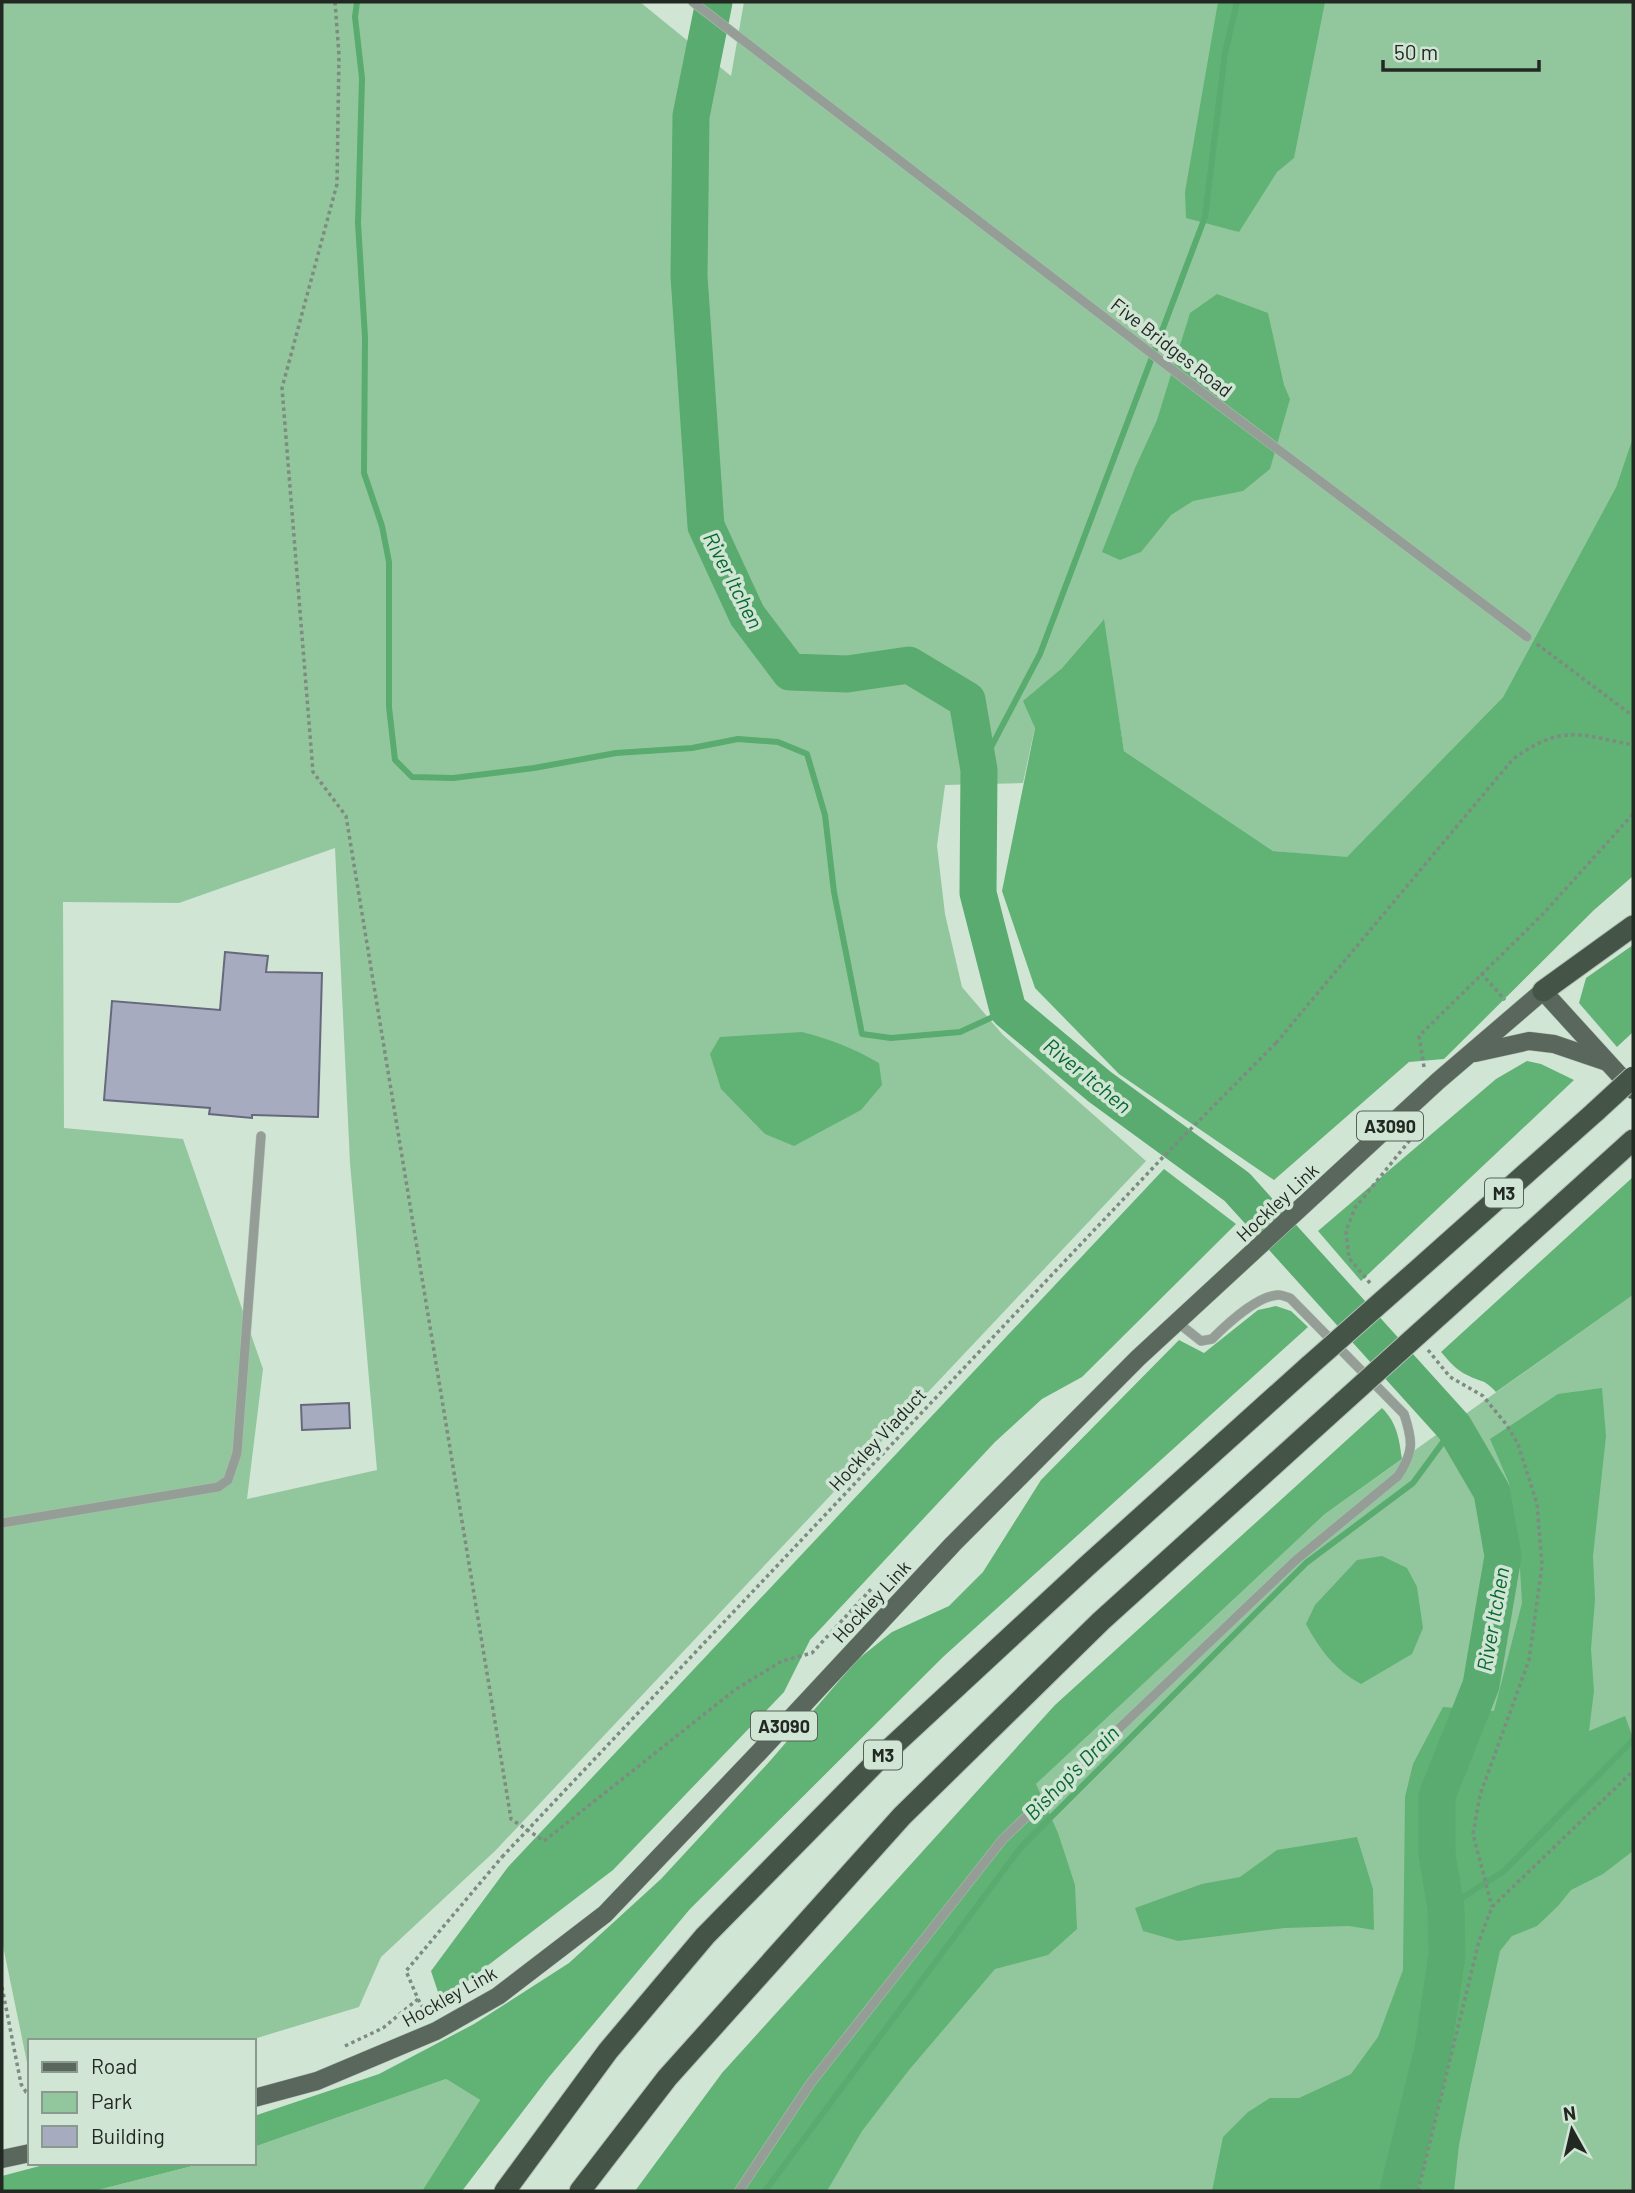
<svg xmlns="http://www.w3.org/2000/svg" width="1635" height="2193" font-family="Barlow,sans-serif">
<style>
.green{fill:#92c79d;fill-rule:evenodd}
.forest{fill:#61b275}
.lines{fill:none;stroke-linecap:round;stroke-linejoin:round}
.stream{stroke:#5aab6f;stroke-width:6}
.river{stroke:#5aab6f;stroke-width:37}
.building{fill:#a7abbf;stroke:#66697c;stroke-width:2}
.lane-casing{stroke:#aebfb1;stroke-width:10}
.primary-casing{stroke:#aebfb1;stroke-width:19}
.highway-casing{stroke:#aebfb1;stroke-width:23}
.path{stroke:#7d8b80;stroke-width:3.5;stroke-dasharray:3.5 3.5;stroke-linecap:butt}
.lane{stroke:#959d97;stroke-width:9}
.primary{stroke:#59675c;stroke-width:18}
.highway{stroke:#445447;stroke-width:21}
.highway-bridge-casing{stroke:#aebfb1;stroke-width:23;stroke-linecap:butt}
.path-bridge{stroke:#7d8b80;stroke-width:3.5;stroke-dasharray:3.5 3.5;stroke-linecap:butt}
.highway-bridge{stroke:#445447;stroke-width:21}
.labels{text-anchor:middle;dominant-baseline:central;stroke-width:7;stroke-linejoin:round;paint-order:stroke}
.shield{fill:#d1e5d5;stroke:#566158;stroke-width:2}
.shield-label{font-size:18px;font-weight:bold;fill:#222923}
.street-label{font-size:19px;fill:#222923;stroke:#d1e5d5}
.water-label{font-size:21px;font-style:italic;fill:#086830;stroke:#d1e5d5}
</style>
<rect width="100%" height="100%" fill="#d1e5d5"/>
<g class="green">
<path d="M 2,2 L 640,2 L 731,76 L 744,2 L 1633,2 L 1633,437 L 1616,487 L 1503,697 L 1347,858 L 1273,851 L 1124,751 L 1103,620 L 1062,668 L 1024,701 L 1035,727 L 1023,783 L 945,785 L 937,846 L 945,914 L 962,987 L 1003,1035 L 1146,1161 L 495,1851 L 381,1957 L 359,2007 L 247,2041 L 30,2041 L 30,2077 L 2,1941 ZM 335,848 L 350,1163 L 377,1470 L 247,1499 L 263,1369 L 183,1139 L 64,1128 L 63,902 L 179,903 Z"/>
<polygon points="1633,1295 1633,2191 714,2191 997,1820 1325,1514"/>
<polygon points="446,2079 480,2100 422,2191 94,2191 204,2163 254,2163 254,2147"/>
</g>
<g class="forest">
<polygon points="1218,2 1325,2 1294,158 1277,172 1239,232 1186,218 1185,192"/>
<polygon points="1217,294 1268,313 1284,385 1290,399 1270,469 1243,491 1193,501 1171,515 1141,552 1120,560 1102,552 1135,468 1157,420 1190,313"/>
<polygon points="1633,437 1633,876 1594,910 1444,1059 1409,1062 1274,1180 1119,1074 1035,988 1002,891 1035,728 1023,701 1062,668 1104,619 1124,751 1273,851 1347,857 1503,697 1616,487"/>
<polygon points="1633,945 1633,1032 1617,1047 1579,1003 1586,978"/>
<path d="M 802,1032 C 830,1039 853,1048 879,1063 L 882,1085 L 861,1110 L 794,1146 L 765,1134 L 721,1089 L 710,1054 L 720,1037 Z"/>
<polygon points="1527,1061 1541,1064 1574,1080 1361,1281 1318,1231 1496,1079"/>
<polygon points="1164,1169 1236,1224 1082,1377 1042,1399 995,1442 810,1640 784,1692 613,1870 441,2001 431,1971 508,1867"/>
<path d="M 1633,1177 L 1633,1295 L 1496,1392 C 1483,1378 1482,1383 1467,1375 C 1456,1370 1449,1361 1441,1352 Z"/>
<polygon points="1276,1306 1291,1311 1308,1327 943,1657 690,1909 549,2077 462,2191 422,2191 480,2100 446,2079 254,2147 254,2116 379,2074 474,2024 569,1963 661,1879 770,1761 857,1660 892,1632 949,1606 983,1572 1041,1480 1179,1340 1204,1353 1258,1310"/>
<polygon points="1602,1388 1606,1436 1593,1556 1595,1600 1591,1649 1594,1691 1589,1731 1625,1716 1633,1738 1633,1851 1603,1874 1571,1890 1558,1906 1537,1926 1512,1936 1500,1951 1469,2094 1459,2145 1454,2191 1212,2191 1223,2137 1248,2112 1270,2098 1299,2098 1351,2074 1378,2037 1403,1970 1405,1797 1413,1764 1443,1707 1494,1711 1522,1603 1518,1535 1509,1483 1490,1439 1558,1394"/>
<path d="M 1382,1408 C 1397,1423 1399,1438 1402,1459 L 1325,1514 L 1036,1784 L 1058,1833 L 1075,1885 L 1077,1929 L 1048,1955 L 995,1969 L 909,2070 L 862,2131 L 827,2191 L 635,2191 L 722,2073 L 1055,1705 Z"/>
<path d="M 1382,1556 L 1407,1568 L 1417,1587 L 1423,1628 L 1412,1654 L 1361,1684 C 1335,1670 1320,1650 1306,1624 L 1315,1605 L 1357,1560 Z"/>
<polygon points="1357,1837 1373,1889 1374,1930 1349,1926 1285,1928 1178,1941 1143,1931 1135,1908 1202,1884 1240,1877 1277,1850"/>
<polygon points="51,2163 204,2163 94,2191 2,2191 2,2176"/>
</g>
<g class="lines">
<g class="stream">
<polyline points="357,2 355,17 362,78 358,223 365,337 364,473 382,526 389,562 389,707 395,760 412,777 453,778 534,768 616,753 692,748 738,739 778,742 807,754 825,815 834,892 862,1034 891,1038 960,1032 1008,1010"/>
<polyline points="979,770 1040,654 1205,217 1225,53 1237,2"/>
<polyline points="1446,1908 1504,1871 1633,1740"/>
<polyline points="765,2191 1021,1847 1306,1563 1413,1483 1454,1427"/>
</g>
<polyline class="river" points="714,2 691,116 689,276 706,526 747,615 790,672 847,674 909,665 967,700 979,770 978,893 1008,1010 1100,1087 1237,1187 1454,1427 1492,1492 1503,1556 1481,1685 1437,1796 1437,1855 1446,1908 1447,1955 1433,2049 1398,2191"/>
</g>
<g class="building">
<polygon points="225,952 268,956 266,972 322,973 318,1117 252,1115 252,1118 209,1114 210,1108 104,1100 112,1001 220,1010"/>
<polygon points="349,1403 350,1428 302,1430 301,1405"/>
</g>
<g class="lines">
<defs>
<g id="lane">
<polyline points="693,2 1186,380 1527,637"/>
<polyline points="2,1523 218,1487 228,1480 237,1453 261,1136"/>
<path d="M 739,2191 L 810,2084 L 1003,1839 L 1296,1560 L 1398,1476 C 1414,1452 1413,1441 1404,1414 L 1290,1298 C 1286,1297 1282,1295 1279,1295 C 1258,1295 1226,1325 1212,1339 L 1201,1341 L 1177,1322"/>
</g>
<g id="primary">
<polyline points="1475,1053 1529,1041 1554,1044 1607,1062"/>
<polyline points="254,2098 317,2081 436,2031 498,1996 605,1914 764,1747 953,1544 1138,1358 1438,1081 1543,991 1633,1090"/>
<polyline points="2,2159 30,2153"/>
</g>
<g id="highway">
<polyline points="1543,991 1633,926"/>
<polyline points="1413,1274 1595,1112"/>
<polyline points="1445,1310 1633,1140"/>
<polyline points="505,2191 608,2051 705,1936 883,1755 1087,1566 1310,1365"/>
<polyline points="580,2191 667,2078 902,1816 1101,1621 1343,1402"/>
</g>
</defs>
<use href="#lane" class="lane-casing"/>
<use href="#primary" class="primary-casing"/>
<use href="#highway" class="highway-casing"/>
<g class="path">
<polyline points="335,2 339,55 337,184 282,388 313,772 346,816 511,1819 544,1841 736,1689 782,1661 812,1653 873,1587"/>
<polyline points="1537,644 1633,716"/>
<polyline points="1481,973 1505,1000"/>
<path d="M 1276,1043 L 1513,759 C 1562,724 1578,734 1633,745"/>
<polyline points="1424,1067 1419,1036 1543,914 1633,814"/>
<polyline points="1370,1283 1349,1258 1346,1231 1355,1208 1414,1135"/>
<polyline points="1428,1350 1450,1377 1483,1396 1506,1424 1518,1444 1537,1504 1542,1565 1529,1660 1480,1795 1473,1834 1492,1907"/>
<polyline points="2,1987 21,2084 26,2092 30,2093"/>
<polyline points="418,1999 427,2016"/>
<polyline points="345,2046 383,2028 418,1999 406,1971 502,1857"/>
<polyline points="1418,2191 1479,1941 1492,1907 1633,1771"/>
</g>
<use href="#lane" class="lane"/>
<use href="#primary" class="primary"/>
<use href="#highway" class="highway"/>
<defs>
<g id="highway-bridge">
<polyline points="1595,1112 1633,1077"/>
<polyline points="1310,1365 1413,1274"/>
<polyline points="1343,1402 1445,1310"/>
</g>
</defs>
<use href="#highway-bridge" class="highway-bridge-casing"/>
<polyline class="path-bridge" points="502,1857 1166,1154 1276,1043"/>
<use href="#highway-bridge" class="highway-bridge"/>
</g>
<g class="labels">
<g class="shield">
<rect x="1357" y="1111.5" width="66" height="29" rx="5"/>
<rect x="1485" y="1178.5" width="38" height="29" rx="5"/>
<rect x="751" y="1711.5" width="66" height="29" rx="5"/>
<rect x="864" y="1740.5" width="38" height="29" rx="5"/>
</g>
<g class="shield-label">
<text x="1390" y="1126">A3090</text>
<text x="1504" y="1193">M3</text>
<text x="784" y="1726">A3090</text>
<text x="883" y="1755">M3</text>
</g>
<g class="street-label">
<text transform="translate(1172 347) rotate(38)">Five Bridges Road</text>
<text transform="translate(1277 1202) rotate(-43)">Hockley Link</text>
<text transform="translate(877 1439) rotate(-47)">Hockley Viaduct</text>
<text transform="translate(871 1601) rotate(-47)">Hockley Link</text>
<text transform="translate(449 1996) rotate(-29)">Hockley Link</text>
</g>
<g class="water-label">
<text transform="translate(734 580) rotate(63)">River Itchen</text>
<text transform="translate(1088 1075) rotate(39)">River Itchen</text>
<text transform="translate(1492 1619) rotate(-80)">River Itchen</text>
<text transform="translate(1071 1772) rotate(-45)">Bishop's Drain</text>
</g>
</g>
<rect width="1635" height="2193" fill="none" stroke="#222923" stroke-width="7"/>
<rect x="28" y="2039" width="228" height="126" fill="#d1e5d5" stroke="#8b9a8e" stroke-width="2"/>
<rect x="42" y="2062" width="35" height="10" fill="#59675c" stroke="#8b9a8e" stroke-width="2"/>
<text x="91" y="2074" font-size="21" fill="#222923">Road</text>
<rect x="42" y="2092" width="35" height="21" fill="#92c79d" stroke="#8b9a8e" stroke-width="2"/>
<text x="91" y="2109" font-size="21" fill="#222923">Park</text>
<rect x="42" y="2126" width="35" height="21" fill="#a7abbf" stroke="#8b9a8e" stroke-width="2"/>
<text x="91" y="2144" font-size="21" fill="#222923">Building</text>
<g transform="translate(1572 2130) rotate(352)" stroke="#d1e5d5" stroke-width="5" paint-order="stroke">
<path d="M0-5L12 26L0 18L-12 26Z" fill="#222923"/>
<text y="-10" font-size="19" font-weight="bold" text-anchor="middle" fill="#222923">N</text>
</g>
<path d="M1383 60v10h156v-10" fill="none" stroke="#222923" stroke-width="3.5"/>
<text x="1394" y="60" font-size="21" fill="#222923" stroke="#d1e5d5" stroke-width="5" paint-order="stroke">50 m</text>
</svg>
